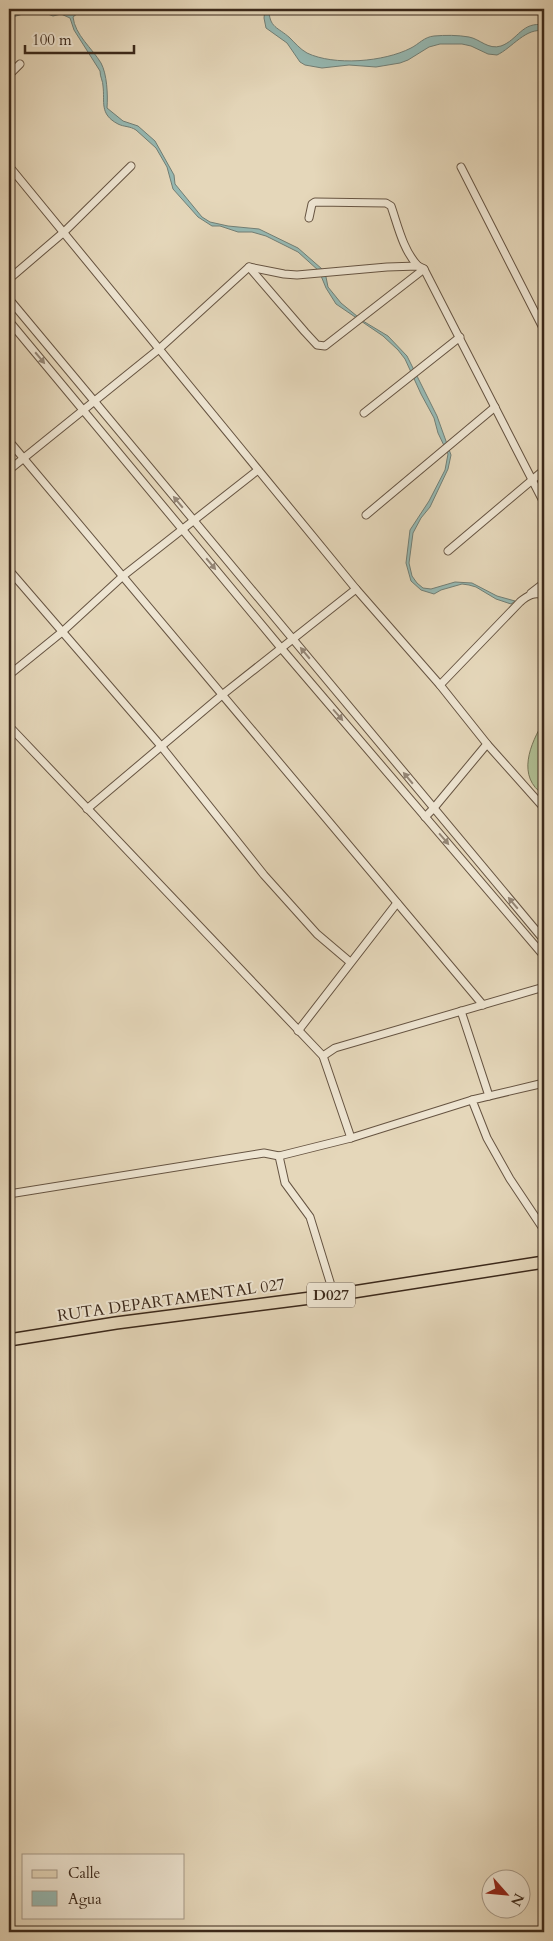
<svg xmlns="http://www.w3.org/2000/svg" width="553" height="1941" font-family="Cardo,serif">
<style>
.green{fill:#b0bf94;stroke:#767457}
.water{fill:#96b9b3;stroke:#727f76}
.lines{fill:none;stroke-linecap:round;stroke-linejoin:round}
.street-casing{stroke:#665442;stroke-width:9}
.primary-casing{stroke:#3b281a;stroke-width:14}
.street{stroke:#eee5d2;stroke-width:7}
.primary{stroke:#e5d7ba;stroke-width:11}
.oneway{fill:#948676}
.labels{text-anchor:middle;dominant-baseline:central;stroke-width:4;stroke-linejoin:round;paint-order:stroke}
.shield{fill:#eee5d2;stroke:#716151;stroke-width:1}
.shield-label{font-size:15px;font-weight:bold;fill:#3b281a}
.street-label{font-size:16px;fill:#3b281a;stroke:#eee5d2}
</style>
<rect width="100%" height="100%" fill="#e5d7ba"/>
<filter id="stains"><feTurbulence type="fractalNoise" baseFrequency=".004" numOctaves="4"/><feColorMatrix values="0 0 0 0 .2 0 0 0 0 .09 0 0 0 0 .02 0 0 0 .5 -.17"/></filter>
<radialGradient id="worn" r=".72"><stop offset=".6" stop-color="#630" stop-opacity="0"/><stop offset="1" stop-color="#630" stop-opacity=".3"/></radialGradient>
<path class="green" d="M 544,721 L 544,795 C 516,777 530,744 544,721 Z"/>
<g class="water">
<path d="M 18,9 L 40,9 L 52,12 L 83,9 L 73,17 C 75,35 92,48 101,63 C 107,74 108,95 107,108 L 123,121 L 138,126 L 155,141 L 174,175 L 175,184 L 202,217 L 210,222 L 228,226 L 259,229 L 298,248 L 322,269 L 326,277 L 328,287 L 341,303 L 363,321 L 388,336 L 407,356 L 437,416 L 451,455 L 448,469 L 430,507 L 421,518 L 413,533 L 409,563 L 412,576 L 417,583 L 423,588 L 431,589 L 455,582 L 472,583 L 497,596 L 515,601 L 511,604 L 496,599 L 476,587 L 469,585 L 462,584 L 441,590 L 434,594 L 421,590 L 411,581 L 406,563 L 410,530 L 429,501 L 445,470 L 448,454 L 438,433 L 434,418 L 421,394 L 405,359 L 398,350 L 383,336 L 336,304 L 326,288 L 319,271 L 298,252 L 266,236 L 252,232 L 238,232 L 220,226 L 212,226 L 198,217 L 173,189 L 167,167 L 156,148 L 136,130 C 130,126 124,127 118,124 C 99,114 105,102 103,86 C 103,81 100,77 100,71 L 74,30 L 70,18 L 61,14 L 53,16 L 37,10 L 9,18 L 9,11 Z"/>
<path d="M 265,9 L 269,9 C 269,28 278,27 290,38 C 295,43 300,49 307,53 C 334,66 384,62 411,48 C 419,44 424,37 434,36 C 445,35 458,35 469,37 C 480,39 488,50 501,46 C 518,40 522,21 544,25 L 544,31 C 526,27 512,48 497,55 L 488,54 L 471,46 L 462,44 L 440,44 L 429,47 L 408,60 L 400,63 L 376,67 L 349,65 L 322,68 L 305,65 L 300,62 L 287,43 L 266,28 L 264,18 Z"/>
</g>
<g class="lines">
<defs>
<g id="street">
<polyline points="9,75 20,64"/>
<polyline points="9,166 356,589 440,685 487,744 433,809 425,817"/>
<polyline points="461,167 544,330"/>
<path d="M 309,218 L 312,204 L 315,202 L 386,203 L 391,206 C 398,226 403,250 418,266"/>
<polyline points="249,267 305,332 317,345 325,346 424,269"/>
<polyline points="9,279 64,232 131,166"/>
<polyline points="9,299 544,940"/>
<polyline points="9,321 281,648 544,956"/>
<polyline points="364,413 460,337"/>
<polyline points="9,441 483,1005"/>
<polyline points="9,470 159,349 249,267 284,274 297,275 387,267 418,266 424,269 544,503"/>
<polyline points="366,515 495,407"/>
<polyline points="448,551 544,470"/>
<polyline points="9,570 161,746 264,875 317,934 350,962"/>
<polyline points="531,593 544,583"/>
<polyline points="9,675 62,632 123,576 258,470"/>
<path d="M 440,685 L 520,602 C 528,595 534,592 544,595"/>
<polyline points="9,726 323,1056 351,1138"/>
<polyline points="487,744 544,808"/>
<polyline points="87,809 222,695 356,589"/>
<polyline points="461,1011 489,1096"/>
<polyline points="298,1031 397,903"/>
<polyline points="323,1056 335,1048 544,987"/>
<polyline points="544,1083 472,1100 487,1138 510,1179 544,1230"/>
<polyline points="9,1194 264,1153 279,1156"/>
<polyline points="334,1295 310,1217 285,1183 279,1156 351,1138 472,1100"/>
</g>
<polyline id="primary" points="9,1340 116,1323 334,1295 544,1262"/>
</defs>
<use href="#street" class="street-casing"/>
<use href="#primary" class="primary-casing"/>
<use href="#street" class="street"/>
<use href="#primary" class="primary"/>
</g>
<defs><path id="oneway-solid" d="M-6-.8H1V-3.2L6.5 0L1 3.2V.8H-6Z" transform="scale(1.25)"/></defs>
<g class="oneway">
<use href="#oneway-solid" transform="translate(40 358) rotate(50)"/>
<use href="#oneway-solid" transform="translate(178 502) rotate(-130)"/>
<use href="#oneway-solid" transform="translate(211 564) rotate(50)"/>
<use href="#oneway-solid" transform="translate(305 653) rotate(-130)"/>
<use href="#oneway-solid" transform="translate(338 715) rotate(49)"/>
<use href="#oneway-solid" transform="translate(408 778) rotate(-130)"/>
<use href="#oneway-solid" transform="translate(444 839) rotate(49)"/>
<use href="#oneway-solid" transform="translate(513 903) rotate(-130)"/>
</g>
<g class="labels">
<rect class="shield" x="307" y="1282.5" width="48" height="25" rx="4"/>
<g class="shield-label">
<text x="331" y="1295">D027</text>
</g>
<g class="street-label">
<text transform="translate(171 1300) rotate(-8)">RUTA DEPARTAMENTAL 027</text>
</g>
</g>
<rect width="553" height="1941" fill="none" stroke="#e5d7ba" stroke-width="30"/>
<rect x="10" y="10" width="533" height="1921" fill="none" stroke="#3b281a" stroke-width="2.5"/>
<rect x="15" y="15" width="523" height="1911" fill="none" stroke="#3b281a"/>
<rect x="22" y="1854" width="162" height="65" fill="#eee5d2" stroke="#a69988"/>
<rect x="32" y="1870" width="25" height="8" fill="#e5d7ba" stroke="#a69988"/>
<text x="68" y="1878" font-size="15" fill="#3b281a">Calle</text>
<rect x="32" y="1891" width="25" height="15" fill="#96b9b3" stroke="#a69988"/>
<text x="68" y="1904" font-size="15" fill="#3b281a">Agua</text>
<g transform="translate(506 1894) rotate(117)"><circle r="24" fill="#eee5d2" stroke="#a69988"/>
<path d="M0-4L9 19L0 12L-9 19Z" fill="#8f2418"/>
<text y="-8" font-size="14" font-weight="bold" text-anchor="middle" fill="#3b281a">N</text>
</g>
<path d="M25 45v8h109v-8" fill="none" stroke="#3b281a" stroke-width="2.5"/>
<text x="32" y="45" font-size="15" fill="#3b281a" stroke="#eee5d2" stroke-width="4" paint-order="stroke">100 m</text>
<rect width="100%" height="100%" filter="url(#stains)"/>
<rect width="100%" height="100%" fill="url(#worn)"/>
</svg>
